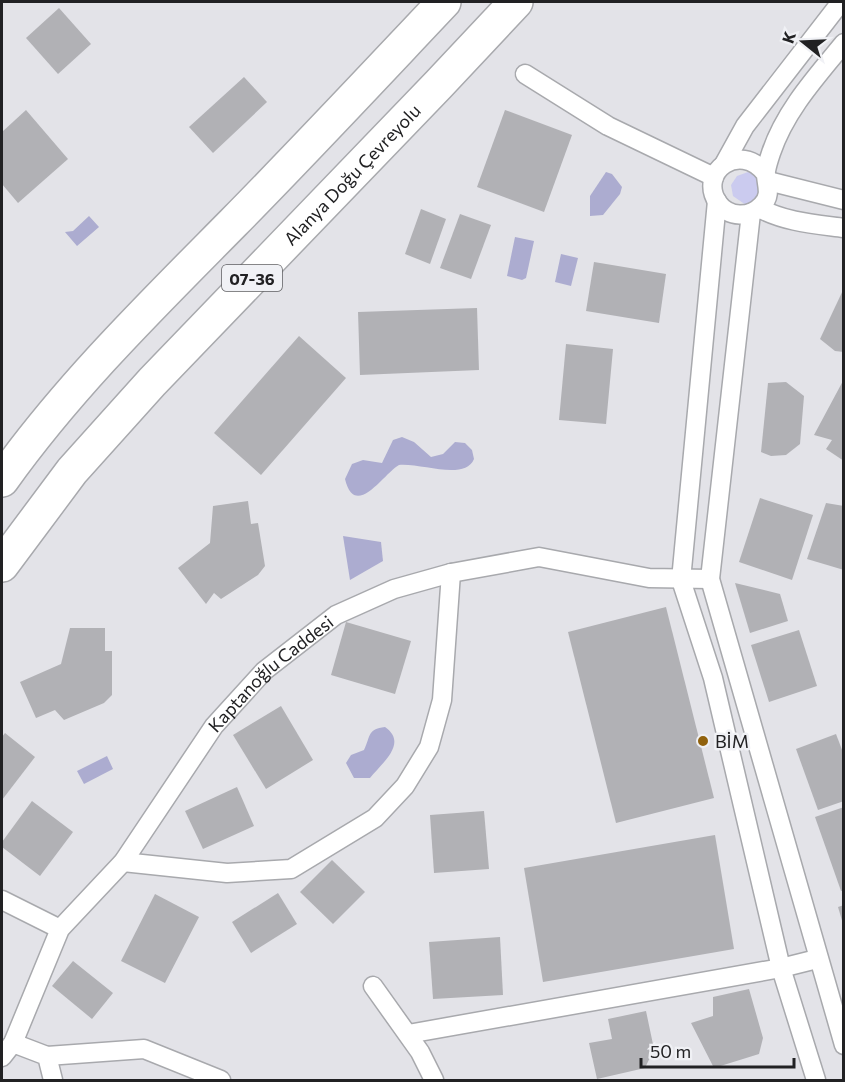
<svg xmlns="http://www.w3.org/2000/svg" width="845" height="1082" font-family="Commissioner,sans-serif">
<style>
.green{fill:#cbcbef}
.water{fill:#acacd0}
.building{fill:#b1b1b5}
.lines{fill:none;stroke-linecap:round;stroke-linejoin:round}
.street-casing{stroke:#a8a9ad;stroke-width:21}
.highway-casing{stroke:#a8a9ad;stroke-width:36}
.street{stroke:#fff;stroke-width:18}
.highway{stroke:#fff;stroke-width:33}
.poi-dot{fill:#91620d;stroke:#f0f1f5;stroke-width:2}
.labels{text-anchor:middle;dominant-baseline:central;stroke-width:5;stroke-linejoin:round;paint-order:stroke}
.shield{fill:#f0f1f5;stroke:#5f5f62;stroke-width:1.5}
.shield-label{font-size:16px;font-weight:bold;fill:#212123}
.street-label{font-size:18px;fill:#212123;stroke:#f0f1f5}
.poi-label{font-size:18px;fill:#212123;stroke:#f0f1f5;text-anchor:start}
</style>
<rect width="100%" height="100%" fill="#e3e3e8"/>
<polygon class="green" points="748,172 757,176 760,199 746,205 733,196 731,185 737,176"/>
<g class="water">
<polygon points="606,172 612,174 622,187 620,194 603,215 590,216 590,196"/>
<polygon points="89,216 99,227 77,246 65,232 73,231"/>
<polygon points="515,237 534,241 526,278 522,280 507,276"/>
<polygon points="561,254 578,258 571,286 555,282"/>
<path d="M 402,437 L 414,442 L 431,457 L 443,454 L 455,442 L 465,443 L 472,450 L 474,459 C 465,481 422,463 399,465 C 385,472 355,521 345,479 L 352,464 L 363,460 L 382,463 L 393,440 Z"/>
<polygon points="343,536 381,542 383,561 350,580"/>
<path d="M 385,727 C 408,743 383,762 370,778 L 354,778 L 346,763 L 351,755 L 364,750 C 371,736 367,729 385,727 Z"/>
<polygon points="107,756 113,769 84,784 77,771"/>
</g>
<g class="building">
<polygon points="59,8 91,44 58,74 26,38"/>
<polygon points="244,77 267,102 213,153 189,127"/>
<polygon points="26,110 68,159 18,203 2,184 2,132"/>
<polygon points="505,110 572,135 544,212 477,187"/>
<polygon points="421,209 446,219 430,264 405,254"/>
<polygon points="460,214 491,225 471,279 440,268"/>
<polygon points="594,262 666,274 659,323 586,311"/>
<polygon points="844,288 844,352 835,351 820,339"/>
<polygon points="477,308 479,370 360,375 358,312"/>
<polygon points="299,336 346,378 261,475 214,433"/>
<polygon points="566,344 613,349 606,424 559,420"/>
<polygon points="844,379 844,461 826,449 832,440 814,435"/>
<polygon points="786,382 804,396 800,444 786,455 771,456 761,452 768,383"/>
<polygon points="760,498 813,515 792,580 739,562"/>
<polygon points="248,501 251,524 258,523 265,566 258,575 221,599 214,593 206,604 178,568 210,543 213,506"/>
<polygon points="826,503 844,506 844,570 807,559"/>
<polygon points="735,583 780,594 788,621 750,633"/>
<polygon points="666,607 714,798 616,823 568,632"/>
<polygon points="346,622 411,641 395,694 331,675"/>
<polygon points="70,628 105,628 105,651 112,651 112,695 104,703 64,720 55,710 36,718 20,682 61,664"/>
<polygon points="799,630 817,686 769,702 751,645"/>
<polygon points="281,706 313,760 266,789 233,735"/>
<polygon points="5,733 35,757 2,800 2,737"/>
<polygon points="836,734 844,755 844,801 818,810 796,749"/>
<polygon points="237,787 254,826 203,849 185,811"/>
<polygon points="32,801 73,832 40,876 2,847 2,842"/>
<polygon points="844,807 844,890 841,891 815,817"/>
<polygon points="484,811 489,869 434,873 430,815"/>
<polygon points="715,835 734,949 543,982 524,868"/>
<polygon points="332,860 365,892 333,924 300,892"/>
<polygon points="278,893 297,924 251,953 232,922"/>
<polygon points="155,894 199,917 165,983 121,961"/>
<polygon points="844,905 844,924 843,924 838,907"/>
<polygon points="500,937 503,995 433,999 429,942"/>
<polygon points="73,961 113,993 92,1019 52,986"/>
<polygon points="749,989 763,1038 759,1054 714,1068 691,1023 713,1016 713,997"/>
<polygon points="646,1011 654,1049 645,1068 597,1079 589,1043 612,1039 608,1019"/>
</g>
<g class="lines">
<defs>
<g id="street">
<polyline points="525,74 608,126 714,177"/>
<polyline points="724,164 745,126 841,2"/>
<path d="M 765,173 C 740,141 697,172 718,203 C 729,218 750,218 762,205 C 773,194 765,183 766,171 C 767,165 769,159 771,153 C 785,111 816,77 844,43"/>
<polyline points="768,181 844,200"/>
<polyline points="717,201 681,580 713,678 781,968 816,1080"/>
<path d="M 759,208 C 785,222 814,224 844,228"/>
<polyline points="751,213 710,579 844,1045"/>
<polyline points="123,862 227,873 291,869 375,818 405,786 429,747 442,700 451,573"/>
<polyline points="2,900 60,929"/>
<polyline points="373,986 420,1052 434,1080"/>
<polyline points="408,1034 781,968 817,959"/>
<polyline points="13,1043 47,1056 53,1080"/>
<polyline points="47,1056 144,1049 221,1080"/>
<path id="s1" d="M 2,1057 L 13,1043 L 60,929 L 123,862 L 214,726 L 264,671 L 336,615 L 394,589 L 451,573 L 539,557 L 649,578 L 710,579"/>
</g>
<g id="highway">
<path d="M 2,480 C 69,386 152,305 233,223 C 305,150 374,76 444,2"/>
<path id="s2" d="M 2,565 L 72,471 L 152,382 L 439,84 L 516,2"/>
</g>
</defs>
<use href="#street" class="street-casing"/>
<use href="#highway" class="highway-casing"/>
<use href="#street" class="street"/>
<use href="#highway" class="highway"/>
</g>
<circle class="poi-dot" cx="703" cy="741" r="6"/>
<g class="labels">
<rect class="shield" x="222" y="265" width="60" height="26" rx="4.5"/>
<g class="shield-label">
<text x="252" y="278">07-36</text>
</g>
<g class="street-label">
<text stroke="none"><textPath href="#s2" startOffset="525">Alanya Doğu Çevreyolu</textPath></text>
<text stroke="none"><textPath href="#s1" startOffset="474">Kaptanoğlu Caddesi</textPath></text>
</g>
<g class="poi-label">
<text x="715" y="741">BİM</text>
</g>
</g>
<rect width="845" height="1082" fill="none" stroke="#212123" stroke-width="6"/>
<g transform="translate(803 42) rotate(288)" stroke="#f0f1f5" stroke-width="4.5" paint-order="stroke">
<path d="M0-4.5L10 22L0 15L-10 22Z" fill="#212123"/>
<text y="-9" font-size="16" font-weight="bold" text-anchor="middle" fill="#212123">K</text>
</g>
<path d="M641 1058v9h153v-9" fill="none" stroke="#212123" stroke-width="3"/>
<text x="650" y="1058" font-size="18" fill="#212123" stroke="#f0f1f5" stroke-width="4.5" paint-order="stroke">50 m</text>
</svg>
